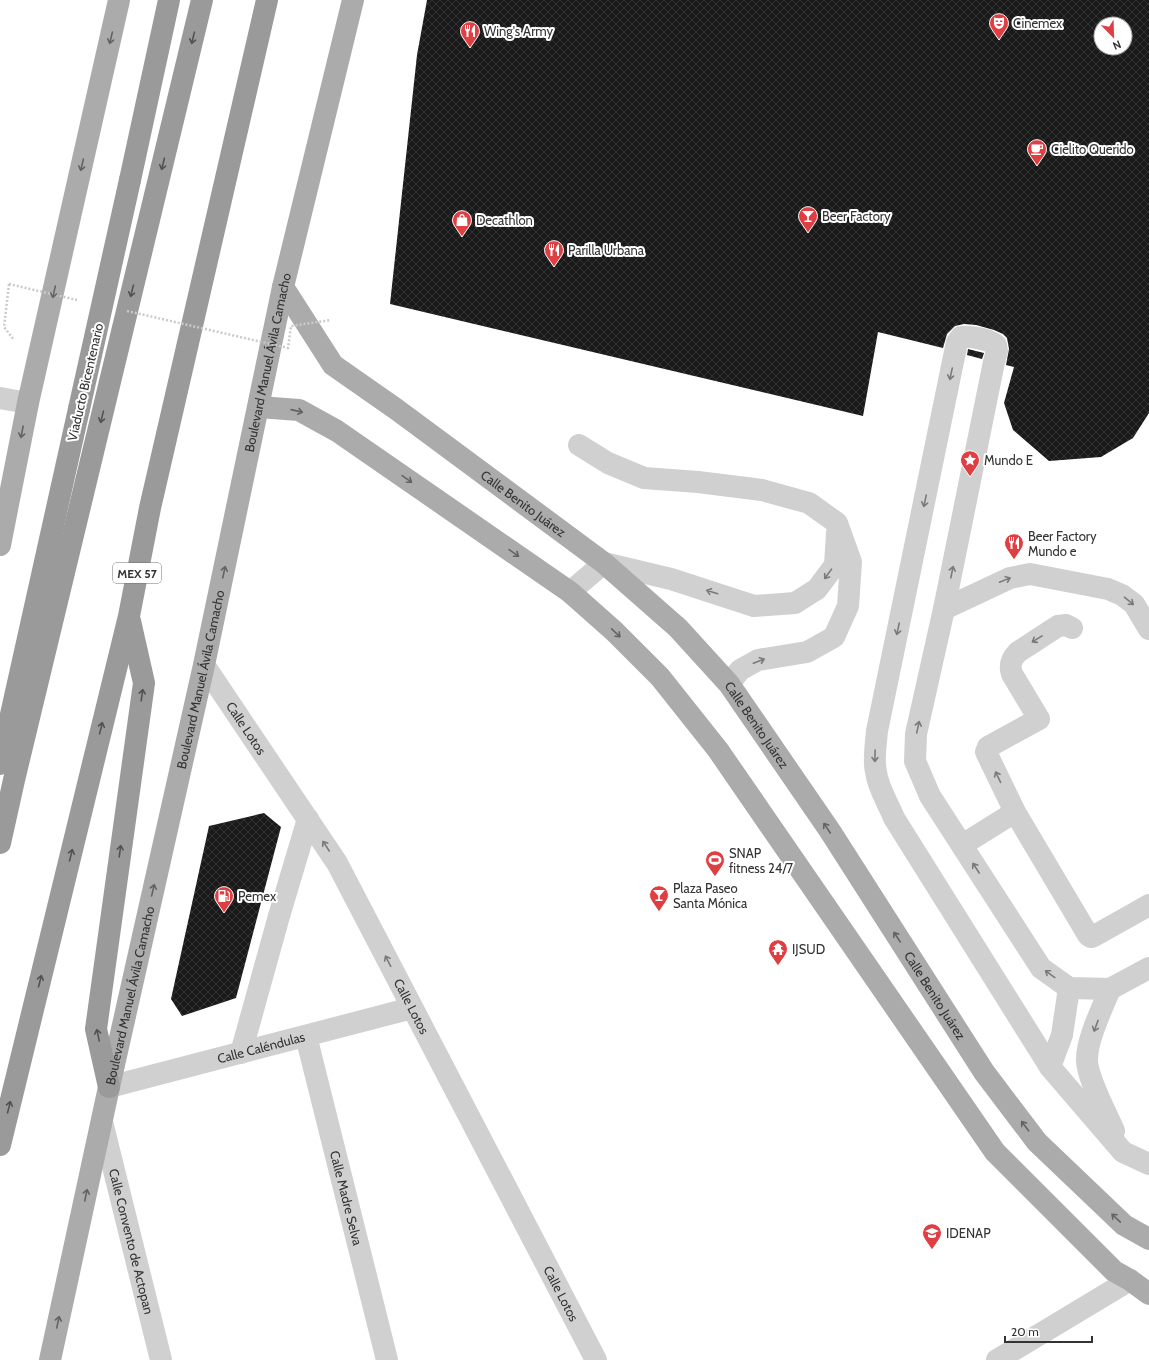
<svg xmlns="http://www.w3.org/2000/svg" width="1149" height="1360" font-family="Cabin,sans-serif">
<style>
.building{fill:url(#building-cross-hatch);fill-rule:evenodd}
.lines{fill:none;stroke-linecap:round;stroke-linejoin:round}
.path{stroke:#cacaca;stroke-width:2.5;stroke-dasharray:2 2;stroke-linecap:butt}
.minor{stroke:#d0d0d0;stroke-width:22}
.major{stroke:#ababab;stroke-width:22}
.highway{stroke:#9a9a9a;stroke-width:22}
.path-bridge{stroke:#cacaca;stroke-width:2.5;stroke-dasharray:2 2;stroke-linecap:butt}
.highway-bridge{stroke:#9a9a9a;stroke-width:22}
.oneway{stroke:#636363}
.oneway2{stroke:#525252}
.oneway3{stroke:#7a7a7a}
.labels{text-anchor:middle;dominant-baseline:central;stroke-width:4;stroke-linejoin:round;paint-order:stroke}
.shield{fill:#fff;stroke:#707070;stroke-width:1}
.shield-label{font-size:12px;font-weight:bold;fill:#333}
.poi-label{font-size:13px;fill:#333;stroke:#fff;text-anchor:start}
.street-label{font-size:13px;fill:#333;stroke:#fff}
</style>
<defs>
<pattern id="building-cross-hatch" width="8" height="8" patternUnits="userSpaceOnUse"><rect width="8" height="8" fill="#1a1a1a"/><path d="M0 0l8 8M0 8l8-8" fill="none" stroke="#333"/></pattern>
</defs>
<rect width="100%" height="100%" fill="#fff"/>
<g class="building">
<path d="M 427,0 L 1149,0 L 1149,413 L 1133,438 L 1101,457 L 1049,461 L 1013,430 L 1004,403 L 1014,367 L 1006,365 L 1009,349 L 1007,338 L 1003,334 L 994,330 L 976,325 L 964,324 L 955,326 L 947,334 L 943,348 L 878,332 L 863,416 L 390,304 L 417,55 ZM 1101,24 L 1125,24 L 1125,48 L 1101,48 Z"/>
<polygon points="968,349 984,353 982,359 967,355"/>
<polygon points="264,813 281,827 236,998 182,1016 171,999 209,826"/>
</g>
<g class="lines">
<polyline class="path" points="9,284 4,327 14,340"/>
<g class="minor">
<polyline points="0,398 28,403"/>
<polyline points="579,445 608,463 644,478 698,482 762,490 809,503 837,523 851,562 848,606 834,637 807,652 758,660 740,670 729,684"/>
<polyline points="570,592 604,563 671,579 754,606 795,603 817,589 835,565 837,533"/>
<polyline points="944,609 1010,578 1030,574 1108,589 1122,595 1134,604 1149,629"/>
<path d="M 1072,628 L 1066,625 L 1058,626 L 1018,652 C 1011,659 1009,665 1012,674 L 1039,719 L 988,747 L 986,752 L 1015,812 L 1088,935 L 1091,937 L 1094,936 L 1149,905"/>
<path id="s1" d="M 204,665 L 337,863 L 596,1360"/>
<polyline points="962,845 1015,812"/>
<path d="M 1149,968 L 1110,989 L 1069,988 L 1041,968 L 930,796 L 915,761 L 916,734 L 944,609 L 994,362 L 997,351 L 996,345 C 988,339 971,336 961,337 L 957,342 L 877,731 C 876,744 873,759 876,772 C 878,788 888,803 894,818 L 1050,1067 L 1123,1152 L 1149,1164"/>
<path d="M 1110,989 C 1102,1009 1087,1039 1087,1059 C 1086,1076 1107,1114 1114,1131"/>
<path id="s2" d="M 306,1036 L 387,1360"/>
<polyline points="241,1053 279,916 308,819"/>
<polyline points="1050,1067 1062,1035 1069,988"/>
<path id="s3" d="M 109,1087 L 412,1008"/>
<path id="s4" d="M 102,1122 L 161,1360"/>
<polyline points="997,1360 1130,1280"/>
</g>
<g class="major">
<path id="s5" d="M 283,287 L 333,365 L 396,409 L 604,563 L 678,628 L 729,684 L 830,831 L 984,1072 L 1037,1142 L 1124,1225 L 1149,1239"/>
<polyline points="259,407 299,410 337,431 570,592 614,631 660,677 718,750 995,1152 1114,1271 1130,1280 1149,1294"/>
<polyline points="0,545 28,403 119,0"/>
<path id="s6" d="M 50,1360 L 109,1087 L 204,665 L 283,287 L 353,0"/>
</g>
<g class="highway">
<polyline points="130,180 169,0"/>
<polyline points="0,764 79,409"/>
<polyline points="0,843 14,780 202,0"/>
<polyline points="109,1087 96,1029 144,683 130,621"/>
<polyline points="0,1145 129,616 150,508 267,0"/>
</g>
<g class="path-bridge">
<polyline points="9,284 77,300"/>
<polyline points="127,311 288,348 291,326 331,320"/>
</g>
<polyline class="highway-bridge" points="79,409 130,180"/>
</g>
<defs><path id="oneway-shaft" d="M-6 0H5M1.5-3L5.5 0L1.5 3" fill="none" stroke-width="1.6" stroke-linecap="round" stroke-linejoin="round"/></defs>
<g class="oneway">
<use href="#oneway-shaft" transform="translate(111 38) rotate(103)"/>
<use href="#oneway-shaft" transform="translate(82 165) rotate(103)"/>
<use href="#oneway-shaft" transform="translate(54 292) rotate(103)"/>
<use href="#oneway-shaft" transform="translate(297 411) rotate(13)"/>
<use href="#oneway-shaft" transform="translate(22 432) rotate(101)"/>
<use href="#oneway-shaft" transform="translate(407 479) rotate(35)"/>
<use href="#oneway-shaft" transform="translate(514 553) rotate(35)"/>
<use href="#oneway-shaft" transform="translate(224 572) rotate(-78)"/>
<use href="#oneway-shaft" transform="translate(616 633) rotate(44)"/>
<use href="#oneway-shaft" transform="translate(827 828) rotate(-124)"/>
<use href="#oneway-shaft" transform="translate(153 890) rotate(-77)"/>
<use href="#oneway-shaft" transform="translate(897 937) rotate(-123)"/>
<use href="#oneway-shaft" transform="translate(1025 1126) rotate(-127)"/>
<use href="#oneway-shaft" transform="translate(86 1195) rotate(-78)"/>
<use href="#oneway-shaft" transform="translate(1116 1218) rotate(-136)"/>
<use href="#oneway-shaft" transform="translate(58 1322) rotate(-78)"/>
</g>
<g class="oneway2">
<use href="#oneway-shaft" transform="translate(193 38) rotate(104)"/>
<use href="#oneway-shaft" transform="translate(163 164) rotate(104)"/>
<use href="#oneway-shaft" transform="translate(132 291) rotate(104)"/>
<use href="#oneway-shaft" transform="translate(102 417) rotate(104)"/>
<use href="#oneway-shaft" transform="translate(142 695) rotate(-82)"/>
<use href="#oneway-shaft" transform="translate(101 728) rotate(-76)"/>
<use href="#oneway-shaft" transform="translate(120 851) rotate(-82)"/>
<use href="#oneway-shaft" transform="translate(71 855) rotate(-76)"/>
<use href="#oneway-shaft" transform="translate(40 981) rotate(-76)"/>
<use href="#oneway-shaft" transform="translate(98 1035) rotate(-102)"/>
<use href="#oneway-shaft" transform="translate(9 1107) rotate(-76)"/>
</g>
<g class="oneway3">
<use href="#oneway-shaft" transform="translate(951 374) rotate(102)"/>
<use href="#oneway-shaft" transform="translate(925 501) rotate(102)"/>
<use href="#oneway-shaft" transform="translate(952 572) rotate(-79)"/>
<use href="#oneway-shaft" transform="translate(828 574) rotate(126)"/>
<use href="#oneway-shaft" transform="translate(1005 580) rotate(-22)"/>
<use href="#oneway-shaft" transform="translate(712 592) rotate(-162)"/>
<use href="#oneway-shaft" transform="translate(1129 601) rotate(39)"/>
<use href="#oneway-shaft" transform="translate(898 629) rotate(102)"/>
<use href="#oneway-shaft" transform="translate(1037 639) rotate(148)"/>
<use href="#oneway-shaft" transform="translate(759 661) rotate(-21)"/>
<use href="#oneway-shaft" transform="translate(918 727) rotate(-78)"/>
<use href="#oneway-shaft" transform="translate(875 756) rotate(91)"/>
<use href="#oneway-shaft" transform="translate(998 777) rotate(-116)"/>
<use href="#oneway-shaft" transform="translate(326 846) rotate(-123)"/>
<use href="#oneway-shaft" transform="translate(976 868) rotate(-123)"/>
<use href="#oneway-shaft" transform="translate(388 961) rotate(-117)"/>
<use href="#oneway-shaft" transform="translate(1050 974) rotate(-144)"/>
<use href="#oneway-shaft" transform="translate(1096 1026) rotate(110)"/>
</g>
<defs>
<symbol id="theatre-pin" viewBox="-11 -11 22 30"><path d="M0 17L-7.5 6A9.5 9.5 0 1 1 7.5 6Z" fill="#df3f42" stroke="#fff"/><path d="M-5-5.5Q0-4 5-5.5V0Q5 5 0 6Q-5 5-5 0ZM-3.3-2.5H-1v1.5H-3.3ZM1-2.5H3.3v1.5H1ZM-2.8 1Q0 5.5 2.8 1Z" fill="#fff"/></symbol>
<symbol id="restaurant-pin" viewBox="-11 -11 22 30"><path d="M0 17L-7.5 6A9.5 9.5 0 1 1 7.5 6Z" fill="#df3f42" stroke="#fff"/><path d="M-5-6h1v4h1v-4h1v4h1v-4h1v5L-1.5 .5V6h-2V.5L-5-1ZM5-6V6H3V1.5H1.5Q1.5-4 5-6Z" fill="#fff"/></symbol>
<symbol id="cafe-pin" viewBox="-11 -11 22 30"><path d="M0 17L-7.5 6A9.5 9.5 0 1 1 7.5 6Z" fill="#df3f42" stroke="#fff"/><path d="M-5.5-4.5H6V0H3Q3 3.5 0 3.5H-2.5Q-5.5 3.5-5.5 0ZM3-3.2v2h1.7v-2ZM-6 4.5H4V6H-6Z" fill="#fff"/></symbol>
<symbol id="bar-pin" viewBox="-11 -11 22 30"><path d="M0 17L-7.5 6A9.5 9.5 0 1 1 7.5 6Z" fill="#df3f42" stroke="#fff"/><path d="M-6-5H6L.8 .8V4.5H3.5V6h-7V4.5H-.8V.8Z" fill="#fff"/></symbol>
<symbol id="shop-pin" viewBox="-11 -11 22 30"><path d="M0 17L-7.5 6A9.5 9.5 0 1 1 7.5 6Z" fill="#df3f42" stroke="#fff"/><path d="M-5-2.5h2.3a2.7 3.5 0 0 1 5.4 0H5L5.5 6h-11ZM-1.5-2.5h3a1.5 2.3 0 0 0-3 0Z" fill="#fff"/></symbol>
<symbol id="sight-pin" viewBox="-11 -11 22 30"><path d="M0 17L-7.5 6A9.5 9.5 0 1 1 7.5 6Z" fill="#df3f42" stroke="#fff"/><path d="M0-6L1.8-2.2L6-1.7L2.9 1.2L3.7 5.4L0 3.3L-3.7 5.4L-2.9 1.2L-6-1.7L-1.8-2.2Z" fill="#fff"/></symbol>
<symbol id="stadium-pin" viewBox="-11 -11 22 30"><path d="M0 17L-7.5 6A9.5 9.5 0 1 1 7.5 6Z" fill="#df3f42" stroke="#fff"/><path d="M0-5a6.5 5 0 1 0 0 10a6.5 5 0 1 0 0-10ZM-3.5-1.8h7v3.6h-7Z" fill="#fff"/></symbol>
<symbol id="fuel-pin" viewBox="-11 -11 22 30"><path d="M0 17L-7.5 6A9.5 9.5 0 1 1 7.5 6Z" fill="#df3f42" stroke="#fff"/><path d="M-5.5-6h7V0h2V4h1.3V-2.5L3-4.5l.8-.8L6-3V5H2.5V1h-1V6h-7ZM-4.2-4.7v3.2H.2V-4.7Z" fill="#fff"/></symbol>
<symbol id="temple-pin" viewBox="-11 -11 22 30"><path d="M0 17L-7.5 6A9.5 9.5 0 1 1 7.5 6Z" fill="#df3f42" stroke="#fff"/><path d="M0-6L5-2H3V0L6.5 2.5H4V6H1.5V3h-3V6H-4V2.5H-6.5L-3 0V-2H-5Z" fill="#fff"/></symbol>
<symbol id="school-pin" viewBox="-11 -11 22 30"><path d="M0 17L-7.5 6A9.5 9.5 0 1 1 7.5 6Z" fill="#df3f42" stroke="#fff"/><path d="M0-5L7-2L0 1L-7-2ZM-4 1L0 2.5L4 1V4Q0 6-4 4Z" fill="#fff"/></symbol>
</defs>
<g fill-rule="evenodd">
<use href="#theatre-pin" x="988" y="12" width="22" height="30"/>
<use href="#restaurant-pin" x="459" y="20" width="22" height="30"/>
<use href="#cafe-pin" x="1026" y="138" width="22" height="30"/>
<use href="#bar-pin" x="797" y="205" width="22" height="30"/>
<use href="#shop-pin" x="451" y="209" width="22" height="30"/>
<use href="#restaurant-pin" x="543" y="239" width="22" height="30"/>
<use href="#sight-pin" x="959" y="449" width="22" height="30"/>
<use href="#restaurant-pin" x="1003" y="532" width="22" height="30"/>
<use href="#stadium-pin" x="704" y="849" width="22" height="30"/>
<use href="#bar-pin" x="648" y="884" width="22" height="30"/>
<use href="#fuel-pin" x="213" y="885" width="22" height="30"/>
<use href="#temple-pin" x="767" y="938" width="22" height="30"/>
<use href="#school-pin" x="921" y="1222" width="22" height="30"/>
</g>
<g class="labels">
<rect class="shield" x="113" y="563" width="48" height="20" rx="3"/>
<g class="shield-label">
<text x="137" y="573">MEX 57</text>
</g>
<g class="poi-label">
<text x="1013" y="23">Cinemex</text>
<text x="484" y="31">Wing's Army</text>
<text x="1051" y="149">Cielito Querido</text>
<text x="822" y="216">Beer Factory</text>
<text x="476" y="220">Decathlon</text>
<text x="568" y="250">Parilla Urbana</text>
<text x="984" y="460">Mundo E</text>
<text x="1028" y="536">Beer Factory<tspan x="1028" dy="15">Mundo e</tspan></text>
<text x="729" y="853">SNAP<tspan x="729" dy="15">fitness 24/7</tspan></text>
<text x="673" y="888">Plaza Paseo<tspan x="673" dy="15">Santa Mónica</tspan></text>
<text x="238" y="896">Pemex</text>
<text x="792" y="949">IJSUD</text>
<text x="946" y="1233">IDENAP</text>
</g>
<g class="street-label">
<text stroke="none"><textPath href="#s6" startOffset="1021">Boulevard Manuel Ávila Camacho</textPath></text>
<text transform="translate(85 382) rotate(-77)">Viaducto Bicentenario</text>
<text stroke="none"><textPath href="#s5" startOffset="328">Calle Benito Juárez</textPath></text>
<text stroke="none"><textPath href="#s6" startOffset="697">Boulevard Manuel Ávila Camacho</textPath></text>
<text stroke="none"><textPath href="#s5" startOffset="652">Calle Benito Juárez</textPath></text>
<text stroke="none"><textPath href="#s1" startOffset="76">Calle Lotos</textPath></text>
<text stroke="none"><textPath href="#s6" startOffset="373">Boulevard Manuel Ávila Camacho</textPath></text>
<text stroke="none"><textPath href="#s5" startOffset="976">Calle Benito Juárez</textPath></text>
<text stroke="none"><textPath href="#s1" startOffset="400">Calle Lotos</textPath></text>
<text stroke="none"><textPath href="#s3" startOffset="157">Calle Caléndulas</textPath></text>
<text stroke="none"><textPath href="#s2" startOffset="167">Calle Madre Selva</textPath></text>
<text stroke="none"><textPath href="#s4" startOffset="123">Calle Convento de Actopan</textPath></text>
<text stroke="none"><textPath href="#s1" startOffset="724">Calle Lotos</textPath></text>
</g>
</g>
<g transform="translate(1113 36) rotate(157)"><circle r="19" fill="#ffffff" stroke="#adadad"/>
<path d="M0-3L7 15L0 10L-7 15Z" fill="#df3f42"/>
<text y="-6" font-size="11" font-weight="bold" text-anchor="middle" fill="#333333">N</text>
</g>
<path d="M1005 1336v6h87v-6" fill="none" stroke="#333333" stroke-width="2"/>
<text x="1011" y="1336" font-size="12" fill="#333333" stroke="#ffffff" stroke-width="3" paint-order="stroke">20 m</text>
</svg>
